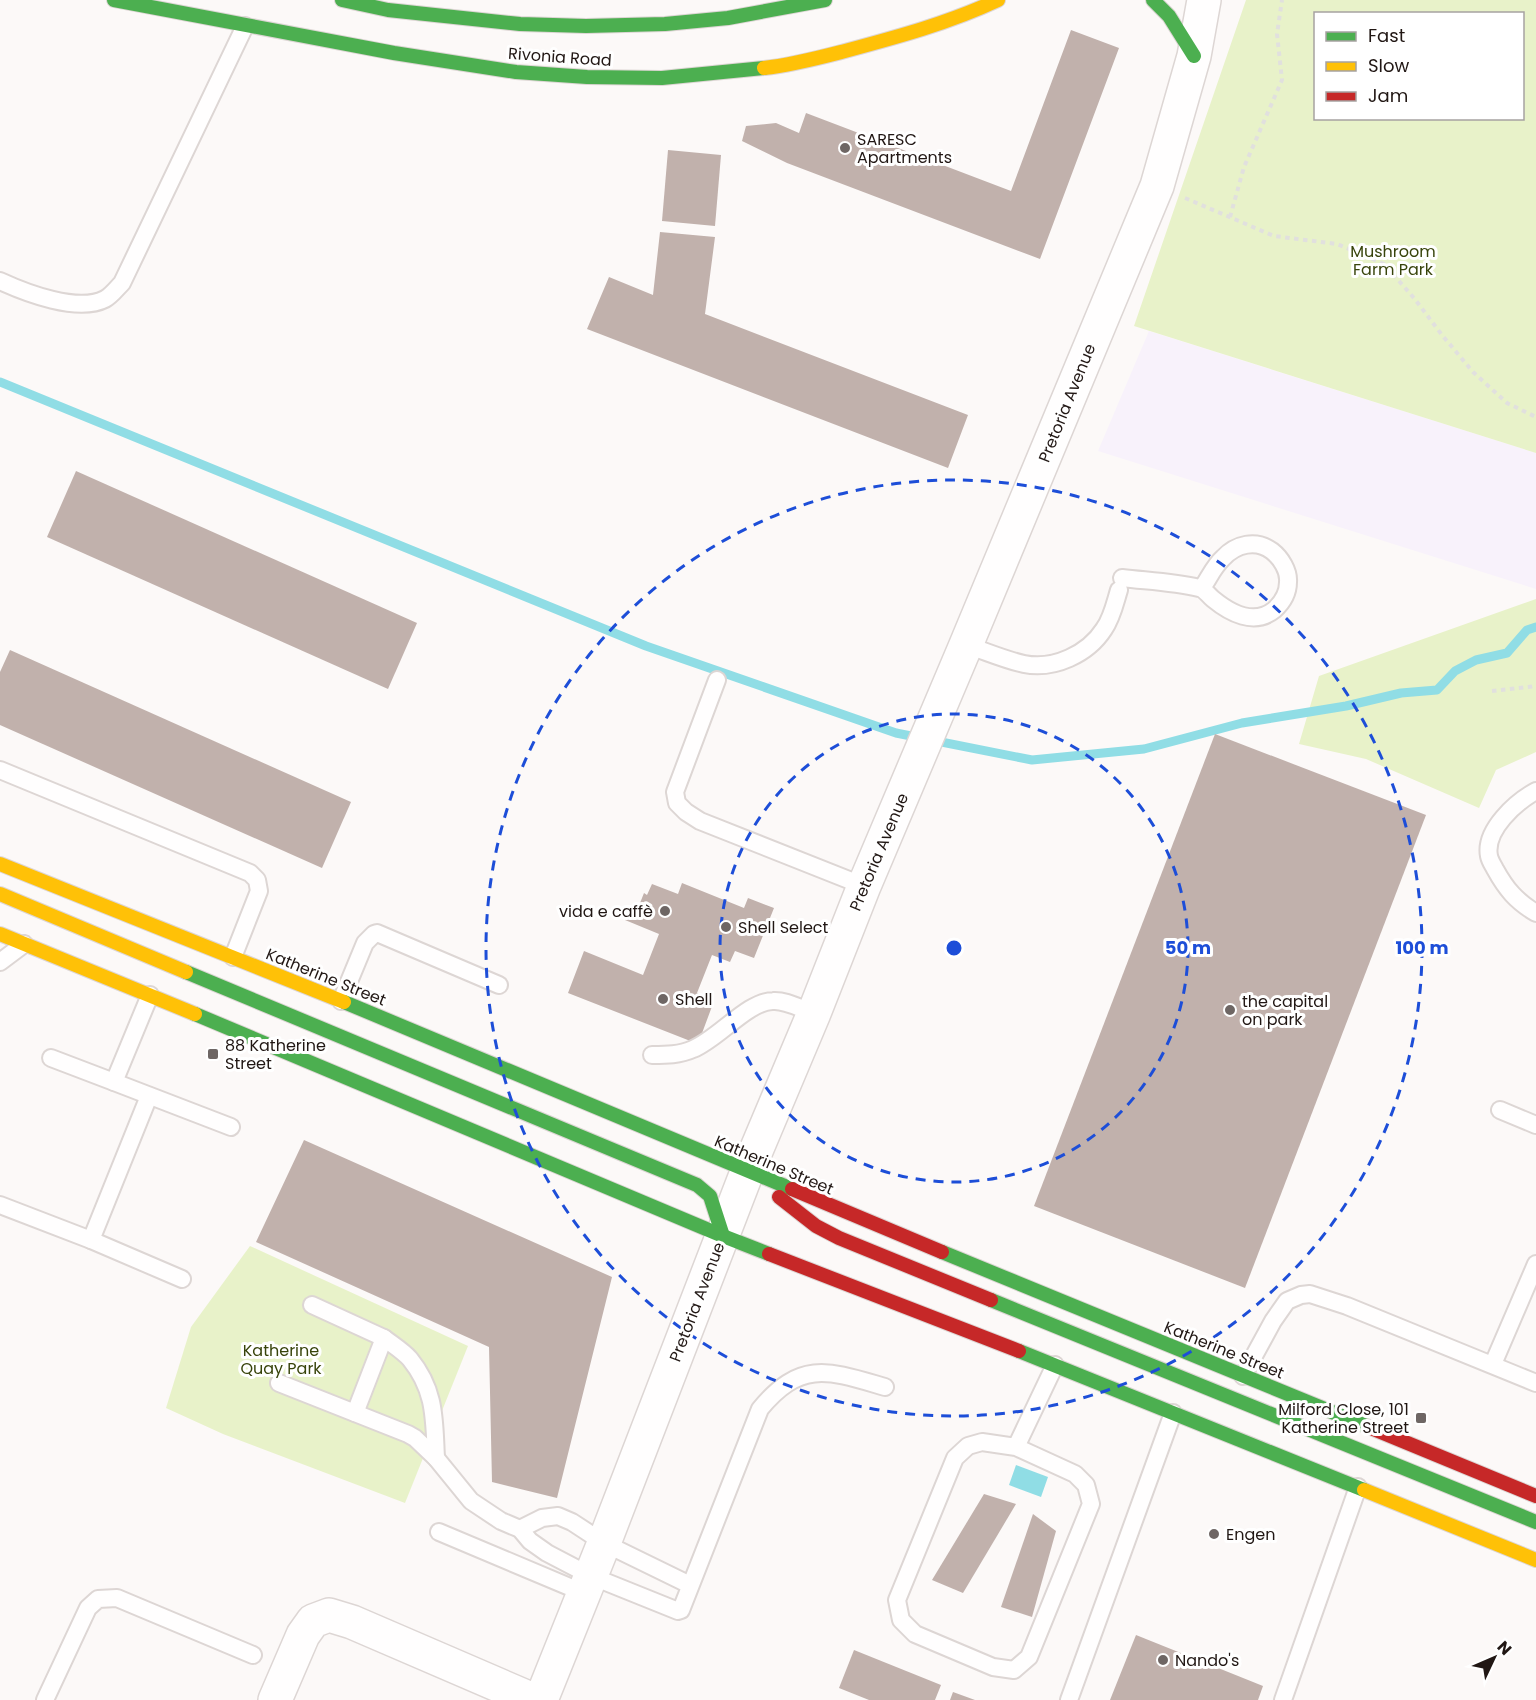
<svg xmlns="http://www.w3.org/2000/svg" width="1536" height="1700" font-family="Poppins,sans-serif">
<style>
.commercial{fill:#f8f2fb}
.green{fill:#e8f2c9;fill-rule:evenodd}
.water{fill:#90dde5}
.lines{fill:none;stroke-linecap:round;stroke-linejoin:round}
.stream{stroke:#90dde5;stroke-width:9}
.building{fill:#c1b1ac}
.lane-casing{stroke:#ddd6d4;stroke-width:20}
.street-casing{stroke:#ddd6d4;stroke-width:36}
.fast-casing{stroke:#ddd6d4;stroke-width:16}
.slow-casing{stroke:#ddd6d4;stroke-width:16}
.jam-casing{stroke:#ddd6d4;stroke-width:16}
.path{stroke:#e1e0de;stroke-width:4;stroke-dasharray:4.5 4.5;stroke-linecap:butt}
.lane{stroke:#fffefe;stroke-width:16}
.street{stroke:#fffefe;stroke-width:33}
.fast{stroke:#4caf50;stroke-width:14}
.slow{stroke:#ffc107;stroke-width:14}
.jam{stroke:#c62828;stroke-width:14}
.ring{fill:none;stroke:#1d4ed8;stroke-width:3;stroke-dasharray:10 8}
.poi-dot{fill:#6e6664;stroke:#fff;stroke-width:2}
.labels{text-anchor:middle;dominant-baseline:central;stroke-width:6;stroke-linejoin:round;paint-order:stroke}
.street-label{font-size:16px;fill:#211714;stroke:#fff}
.poi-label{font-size:16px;fill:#211714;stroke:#fff;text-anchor:start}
.park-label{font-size:16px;fill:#38440b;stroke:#fff}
.centre{fill:#1d4ed8;stroke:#fff;stroke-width:3}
.ring-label{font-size:18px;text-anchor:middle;font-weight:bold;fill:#1d4ed8;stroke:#fff;stroke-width:6;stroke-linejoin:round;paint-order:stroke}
</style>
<rect width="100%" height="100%" fill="#fcf9f8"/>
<polygon class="commercial" points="1149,331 1536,453 1536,589 1098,451"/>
<g class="green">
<path d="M 1246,0 L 1536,0 L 1536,453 L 1134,326 ZM 1316,14 L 1522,14 L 1522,118 L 1316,118 Z"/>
<polygon points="1536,599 1536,752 1496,770 1479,808 1366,759 1299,744 1319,676"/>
<polygon points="250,1246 468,1346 405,1503 223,1434 166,1408 191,1327"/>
</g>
<polygon class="water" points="1016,1465 1048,1477 1041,1497 1009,1485"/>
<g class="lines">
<polyline class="stream" points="0,382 646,646 896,733 1032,760 1144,749 1242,723 1346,706 1401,693 1437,690 1455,671 1476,660 1507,653 1527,630 1536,627"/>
</g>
<g class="building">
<polygon points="1071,30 1119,48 1040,259 787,163 742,141 746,126 776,123 799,133 806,113 1011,191"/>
<polygon points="668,150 721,155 715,226 662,221"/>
<polygon points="660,232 715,237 705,314 968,415 948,468 587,329 609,277 653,295"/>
<polygon points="76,471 417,623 388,689 47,537"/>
<polygon points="10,650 351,802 322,868 0,725 0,672"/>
<polygon points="1215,734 1426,815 1245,1288 1034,1206"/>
<polygon points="682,883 744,908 748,898 774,908 754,958 735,951 730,962 712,955 697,993 714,1001 698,1044 568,993 584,951 643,975 659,934 625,920 631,905 638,908 644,893 647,895 652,884 678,894"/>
<polygon points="304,1140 612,1277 557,1498 492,1482 489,1347 256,1242"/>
<polygon points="984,1494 1016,1504 963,1593 932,1580"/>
<polygon points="1033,1514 1056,1531 1032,1617 1001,1607"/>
<polygon points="1136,1635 1263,1686 1258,1700 1110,1700"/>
<polygon points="854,1650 941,1685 935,1700 869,1700 839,1688"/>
<polygon points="953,1692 975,1700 950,1700"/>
</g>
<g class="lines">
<defs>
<g id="lane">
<path d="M 0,281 C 26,293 78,313 105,299 C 111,296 117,288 122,283 L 245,26"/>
<path d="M 1122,578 C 1147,581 1174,582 1199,588 C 1205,589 1208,595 1213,599 C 1230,613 1254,626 1274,610 C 1283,602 1288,593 1288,582 C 1289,571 1281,558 1272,551 C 1256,539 1236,544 1223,558 C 1214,566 1209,578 1202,588"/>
<path d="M 966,645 C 985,651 1005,660 1024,664 C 1054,670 1088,654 1104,629 C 1112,618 1115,603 1119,590"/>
<polyline points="717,680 675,792 677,803 686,812 700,821 864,886"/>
<polyline points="0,770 250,873 257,880 259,891 233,957"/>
<path d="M 1536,791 C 1516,802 1484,830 1489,856 C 1490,861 1493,865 1495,869 C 1506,889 1516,901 1536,913"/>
<polyline points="0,962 24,944"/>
<polyline points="150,995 114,1082 231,1127"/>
<polyline points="341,1001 365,943 374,934 377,933 499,985"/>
<path d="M 652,1055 C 666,1055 680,1055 693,1049 C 718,1039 748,1001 773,1001 C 786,1000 801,1009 814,1013"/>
<polyline points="51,1058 114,1082"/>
<polyline points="149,1096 91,1240 182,1279"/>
<polyline points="1500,1110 1536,1125"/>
<polyline points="0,1205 91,1240"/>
<polyline points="312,1305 384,1338 355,1413"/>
<path d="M 384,1338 C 393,1345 403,1351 410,1359 C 436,1391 434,1420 436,1458"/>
<polyline points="1493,1364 1536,1264"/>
<polyline points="1243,1376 1273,1321 1287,1301 1301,1295 1310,1294 1347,1306 1536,1383"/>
<path d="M 279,1383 L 408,1434 L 415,1438 L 436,1458 L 471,1501 L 501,1521 L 520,1529 L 530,1541 L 547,1553 L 591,1576 L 678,1611 L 681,1610 L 760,1409 C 801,1359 830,1371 885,1387"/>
<polyline points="1016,1447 982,1442 968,1446 955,1458 897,1600 901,1620 915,1634 993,1667 1014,1670 1029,1657 1091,1504 1086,1485 1075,1474 1016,1447 1055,1365"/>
<polyline points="520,1529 542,1518 558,1516 572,1522 604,1543 690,1585"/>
<polyline points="439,1532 584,1593"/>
<polyline points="45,1700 88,1608 98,1599 117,1598 253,1655"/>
<polyline points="1069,1700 1173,1413"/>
<polyline points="1283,1700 1358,1487"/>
</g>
<g id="street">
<polyline points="275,1700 303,1635 313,1621 329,1615 352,1622 533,1700"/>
<polyline points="541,1700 604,1543 747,1172 814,1013 864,886 966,645 1157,186 1194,56 1204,0"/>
</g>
<g id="fast">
<polyline points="114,0 394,53 516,72 587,77 662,78 764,68"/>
<polyline points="342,0 388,10 520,24 586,26 665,24 728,18 825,0"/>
<polyline points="1153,0 1169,16 1194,56"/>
<polyline points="186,972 697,1185 710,1196 723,1236"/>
<polyline points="344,1002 792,1189"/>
<polyline points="195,1014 723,1236 769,1254"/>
<polyline points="942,1252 1371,1428"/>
<polyline points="991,1300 1536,1522"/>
<polyline points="1019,1351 1364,1490"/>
</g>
<g id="slow">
<path d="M 764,68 C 792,65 818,58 845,51 C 897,37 949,23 998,0"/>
<polyline points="0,864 344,1002"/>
<polyline points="0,894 186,972"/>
<polyline points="0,934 195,1014"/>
<polyline points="1364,1490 1536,1560"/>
</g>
<g id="jam">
<polyline points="792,1189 942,1252"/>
<polyline points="779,1197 816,1226 839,1238 991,1300"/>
<polyline points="769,1254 1019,1351"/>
<polyline points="1371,1428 1536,1496"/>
</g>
</defs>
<use href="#lane" class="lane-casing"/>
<use href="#street" class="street-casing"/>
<use href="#fast" class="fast-casing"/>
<use href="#slow" class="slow-casing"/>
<use href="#jam" class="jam-casing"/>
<g class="path">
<polyline points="1185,198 1274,236 1337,244 1384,264 1414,298 1442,335 1473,372 1507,403 1536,417"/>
<polyline points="1230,217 1244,167 1282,80 1277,34 1282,0"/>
<polyline points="1492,691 1536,686"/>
</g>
<use href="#lane" class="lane"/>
<use href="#street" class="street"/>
<use href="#fast" class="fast"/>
<use href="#slow" class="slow"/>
<use href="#jam" class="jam"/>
</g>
<g class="ring">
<circle cx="954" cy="948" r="234"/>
<circle cx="954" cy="948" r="468"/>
</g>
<g class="poi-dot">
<circle cx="845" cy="148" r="6"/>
<circle cx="665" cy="911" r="6"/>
<circle cx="726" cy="927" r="6"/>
<circle cx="663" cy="999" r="6"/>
<circle cx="1230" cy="1010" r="6"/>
<rect x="207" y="1048" width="12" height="12" rx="3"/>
<rect x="1415" y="1412" width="12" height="12" rx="3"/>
<circle cx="1214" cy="1534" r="6"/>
<circle cx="1163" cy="1660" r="6"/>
</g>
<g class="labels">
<g class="street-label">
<text transform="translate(560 57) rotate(4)">Rivonia Road</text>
<text transform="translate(1067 403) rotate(-68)">Pretoria Avenue</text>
<text transform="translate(879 852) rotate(-67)">Pretoria Avenue</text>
<text transform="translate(326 977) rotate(22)">Katherine Street</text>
<text transform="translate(774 1165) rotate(23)">Katherine Street</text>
<text transform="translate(697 1302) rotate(-69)">Pretoria Avenue</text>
<text transform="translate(1224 1350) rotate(22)">Katherine Street</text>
</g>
<g class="poi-label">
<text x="857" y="139">SARESC<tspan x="857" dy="18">Apartments</tspan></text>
<text x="653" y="911" text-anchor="end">vida e caffè</text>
<text x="738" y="927">Shell Select</text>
<text x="675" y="999">Shell</text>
<text x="1242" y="1001">the capital<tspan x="1242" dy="18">on park</tspan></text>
<text x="225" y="1045">88 Katherine<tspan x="225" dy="18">Street</tspan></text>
<text x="1409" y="1409" text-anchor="end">Milford Close, 101<tspan x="1409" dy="18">Katherine Street</tspan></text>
<text x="1226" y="1534">Engen</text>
<text x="1175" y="1660">Nando's</text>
</g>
<g class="park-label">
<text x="1393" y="251">Mushroom<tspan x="1393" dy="18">Farm Park</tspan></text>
<text x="281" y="1350">Katherine<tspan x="281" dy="18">Quay Park</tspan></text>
</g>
</g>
<circle cx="954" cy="948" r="9" class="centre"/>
<g class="ring-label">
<text x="1188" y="954">50 m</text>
<text x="1422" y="954">100 m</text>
</g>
<rect x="1314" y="12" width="210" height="108" fill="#ffffff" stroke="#a6a2a1" stroke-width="1.5"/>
<rect x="1326" y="32" width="30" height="9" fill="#4caf50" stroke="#a6a2a1" stroke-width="1.5"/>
<text x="1368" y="42" font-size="18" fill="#211714">Fast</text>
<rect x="1326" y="62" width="30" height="9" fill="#ffc107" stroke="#a6a2a1" stroke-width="1.5"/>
<text x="1368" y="72" font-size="18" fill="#211714">Slow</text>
<rect x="1326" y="92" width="30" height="9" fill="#c62828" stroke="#a6a2a1" stroke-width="1.5"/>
<text x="1368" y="102" font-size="18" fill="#211714">Jam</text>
<g transform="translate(1494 1658) rotate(46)" stroke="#ffffff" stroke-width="4.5" paint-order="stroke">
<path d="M0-4.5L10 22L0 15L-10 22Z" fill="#211714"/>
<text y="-9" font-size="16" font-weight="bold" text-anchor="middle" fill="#211714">N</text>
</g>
</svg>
